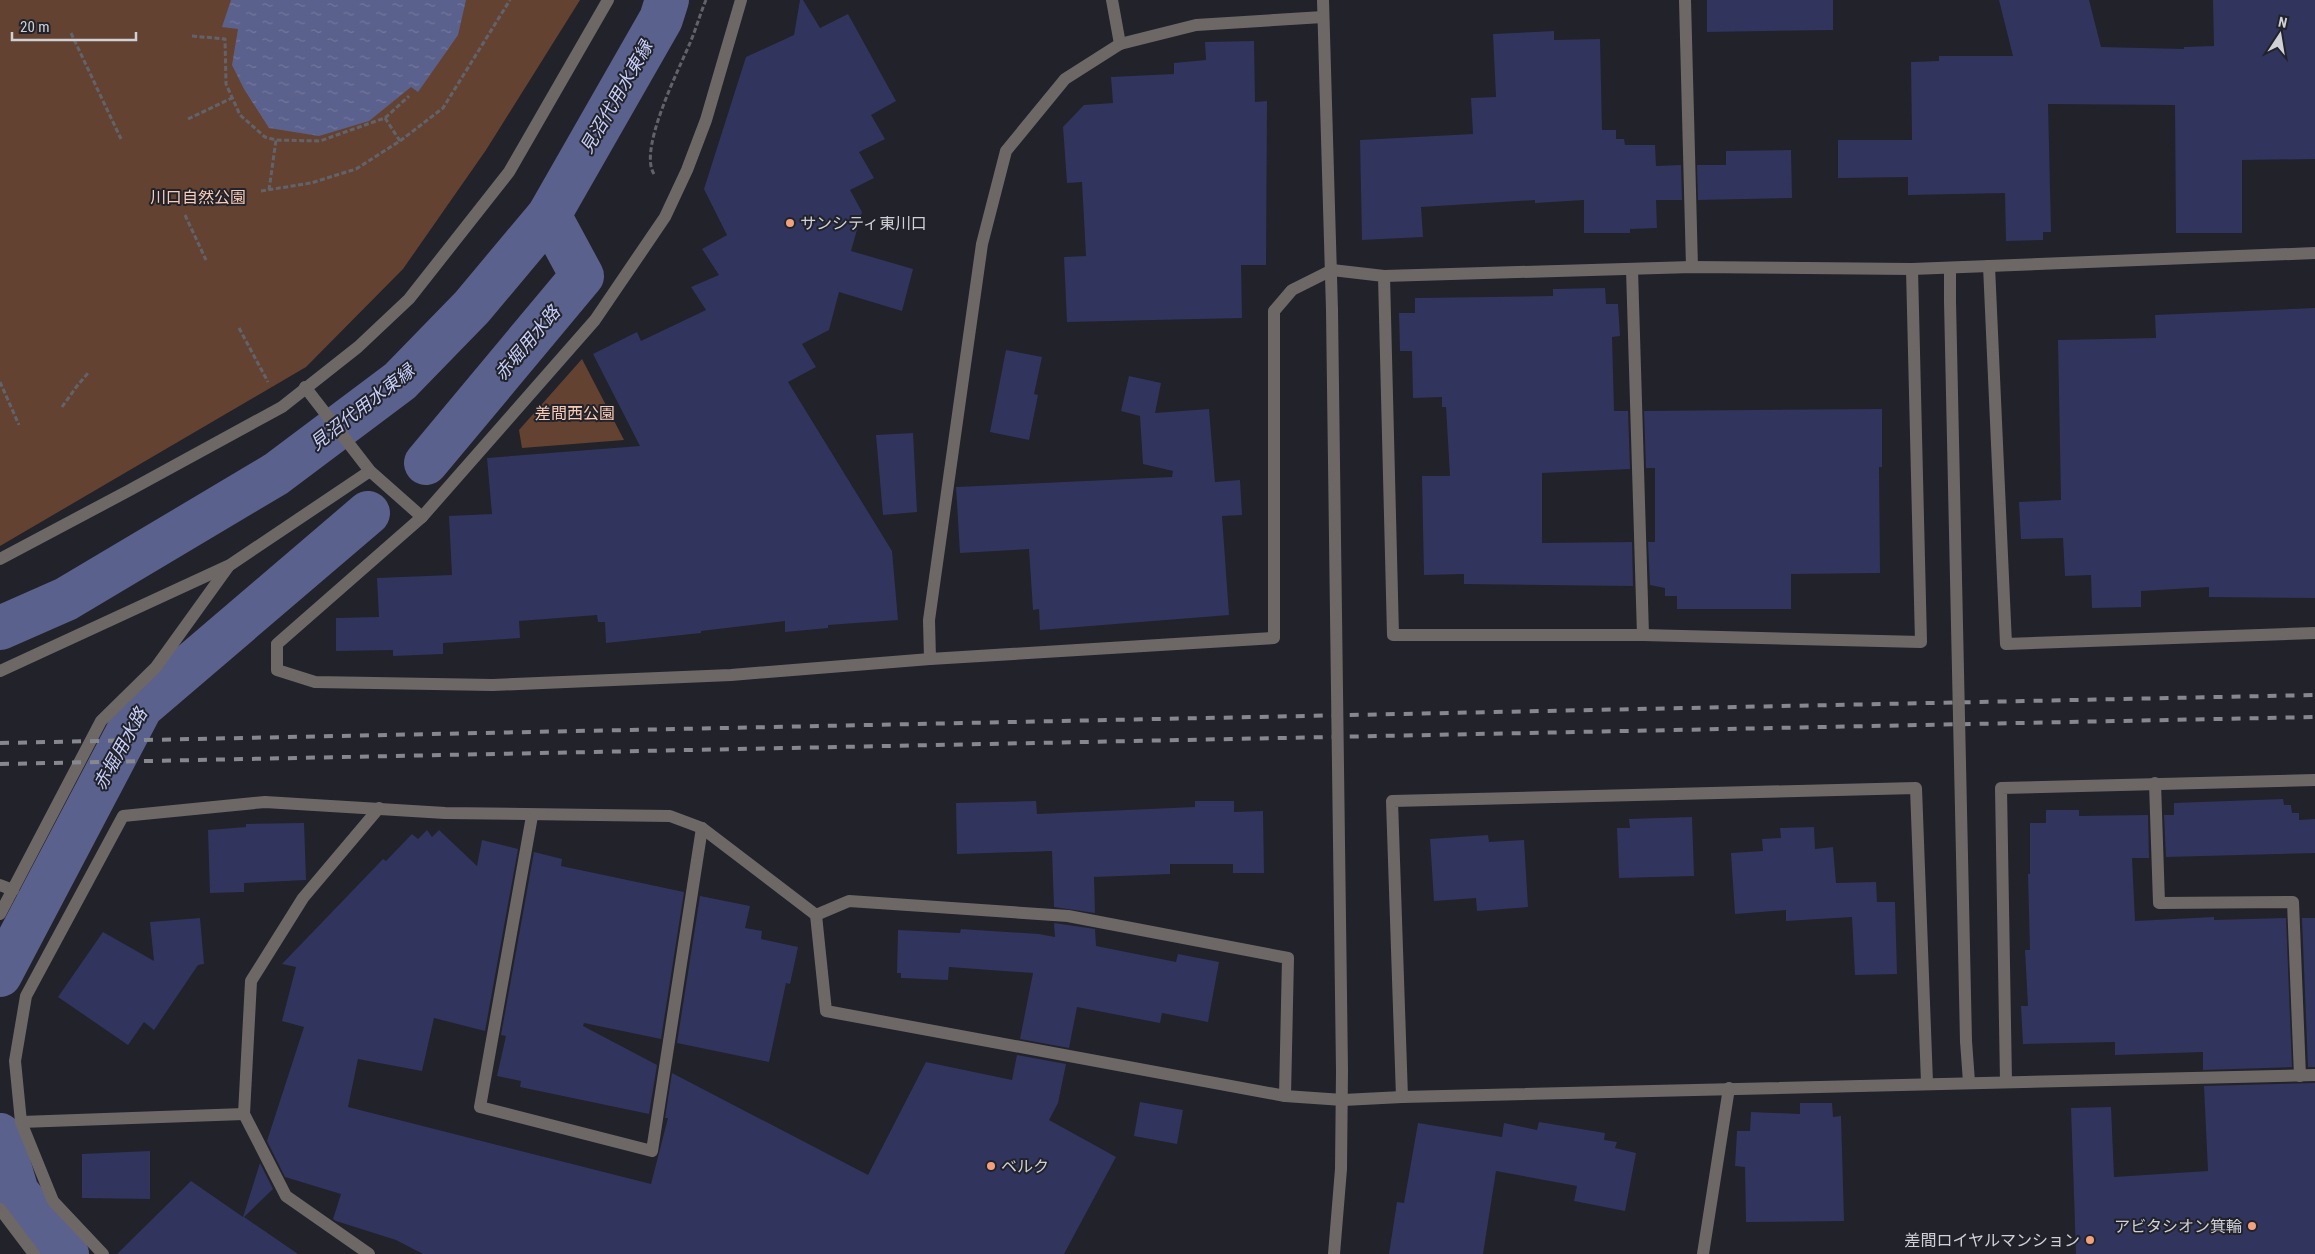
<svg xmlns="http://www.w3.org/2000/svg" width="2315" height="1254" font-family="'Roboto Condensed','Noto Sans JP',sans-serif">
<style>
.green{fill:#644231}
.water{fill:url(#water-ripples)}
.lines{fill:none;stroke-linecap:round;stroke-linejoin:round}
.canal{stroke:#5b618d;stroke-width:44}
.building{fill:#31345d}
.path{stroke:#62636a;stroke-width:3;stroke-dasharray:5 2.5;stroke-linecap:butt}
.minor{stroke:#6d6866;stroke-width:12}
.rail{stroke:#87888f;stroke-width:4;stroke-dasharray:9 9;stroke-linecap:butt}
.minor-bridge{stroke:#6d6866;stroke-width:12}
.poi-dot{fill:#f1a17b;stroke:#21222a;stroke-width:2}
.labels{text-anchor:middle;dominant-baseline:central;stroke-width:4;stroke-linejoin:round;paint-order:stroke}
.park-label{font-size:16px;fill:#facbb5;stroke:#21222a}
.poi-label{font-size:16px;fill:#d0d1d7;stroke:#21222a;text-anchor:start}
.water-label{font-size:18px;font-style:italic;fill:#c8cffa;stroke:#21222a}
</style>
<defs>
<pattern id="water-ripples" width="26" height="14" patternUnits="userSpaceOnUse" patternTransform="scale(1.25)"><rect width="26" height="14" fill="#5b618d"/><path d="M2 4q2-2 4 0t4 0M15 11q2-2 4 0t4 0" fill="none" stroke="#72779c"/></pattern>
</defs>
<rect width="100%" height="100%" fill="#21222a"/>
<g class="green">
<polygon points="0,0 580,0 486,150 403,269 306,367 0,546"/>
<polygon points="582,359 624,440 522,448 519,430"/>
</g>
<polygon class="water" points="231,0 466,0 458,35 418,92 411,87 369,121 319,136 269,128 244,89 232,65 238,29 222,27"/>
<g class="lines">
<g class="canal">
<polyline points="426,463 582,276 549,215"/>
<polyline points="0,628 66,599 276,474 400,381 472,307 549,215 661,19 667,0"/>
<polyline points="0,975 141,707 368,513"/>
<polyline points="0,1135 17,1192 67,1254"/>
</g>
</g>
<g class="building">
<polygon points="800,0 803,0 820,28 848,14 896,101 871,115 885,139 859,152 874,178 850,190 862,212 851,251 913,269 902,311 839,292 829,330 802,344 816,367 788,382 892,551 898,620 828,625 828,628 785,632 785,621 701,631 701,633 606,643 605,622 598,622 597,615 519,621 520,638 443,643 443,654 393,656 393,650 336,651 336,618 379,617 377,578 452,575 449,516 492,514 487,458 640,446 593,354 637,332 641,341 706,310 691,287 719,275 702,249 727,235 704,189 746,57 794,35"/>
<polygon points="1707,0 1833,0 1833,30 1707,32"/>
<polygon points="1999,0 2089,0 2101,47 2184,49 2184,47 2214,46 2213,0 2315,0 2315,159 2242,160 2242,233 2176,233 2175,105 2048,104 2051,232 2043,232 2043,240 2006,241 2005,193 1908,195 1908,177 1838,178 1838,140 1912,140 1911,62 1939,61 1939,56 2013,56"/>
<polygon points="1554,31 1554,40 1600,39 1602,130 1616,130 1616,139 1624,139 1625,145 1655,145 1656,166 1681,165 1682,200 1656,200 1657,228 1630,229 1630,233 1584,233 1584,200 1535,203 1535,200 1421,207 1423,237 1362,240 1360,140 1473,134 1471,98 1496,97 1493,34"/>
<polygon points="1254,41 1255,102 1267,101 1266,265 1241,265 1242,318 1067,322 1064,257 1086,256 1082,182 1067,183 1063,127 1084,105 1113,103 1111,77 1174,74 1174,63 1206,60 1205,42"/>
<polygon points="1791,150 1792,198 1698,200 1697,165 1726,165 1726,151"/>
<polygon points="1605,288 1606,304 1618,304 1620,336 1612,337 1614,411 1628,411 1630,469 1542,473 1542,543 1632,542 1633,586 1464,584 1464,574 1424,575 1422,476 1450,476 1446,407 1442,407 1442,397 1413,398 1412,351 1400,351 1399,313 1415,313 1415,298 1553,296 1553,289"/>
<polygon points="2315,308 2315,598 2209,597 2209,587 2141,591 2141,607 2092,608 2091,575 2065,576 2063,538 2021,539 2019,502 2061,500 2058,340 2156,338 2155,315"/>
<polygon points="1006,350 1042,357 1034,394 1038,395 1029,440 990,432"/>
<polygon points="1129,376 1161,383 1155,413 1209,409 1215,482 1240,480 1242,515 1222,516 1229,615 1040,630 1039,609 1033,610 1029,549 960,553 956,487 1172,477 1173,471 1143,464 1140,416 1121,411"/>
<polygon points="1882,409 1882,467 1879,467 1880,573 1791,574 1791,609 1677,609 1677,596 1665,596 1665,588 1650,585 1648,542 1655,542 1655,468 1646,468 1644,411"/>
<polygon points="913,433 917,512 883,515 876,435"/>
<polygon points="2283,799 2284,805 2291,805 2292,813 2299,813 2299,820 2315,819 2315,853 2166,857 2164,815 2174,815 2174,803"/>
<polygon points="1036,801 1037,814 1195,807 1195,801 1234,801 1234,812 1263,811 1264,873 1233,873 1233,864 1170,864 1170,874 1094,877 1095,913 1054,907 1052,851 957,854 956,803"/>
<polygon points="2046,810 2079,810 2079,816 2148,815 2149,858 2132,858 2135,921 2214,917 2214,920 2286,918 2292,1067 2203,1070 2203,1052 2115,1055 2115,1042 2023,1044 2021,1006 2028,1006 2025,950 2030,950 2028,874 2030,874 2030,823 2046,823"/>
<polygon points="1692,817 1694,876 1619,878 1617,828 1630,828 1629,819"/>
<polygon points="304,823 306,880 244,883 244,892 210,893 208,830 246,827 246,824"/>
<polygon points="1814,827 1815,849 1833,847 1836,883 1876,882 1877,902 1895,902 1897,974 1855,975 1852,917 1786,921 1786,910 1735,914 1731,853 1763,851 1762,839 1781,838 1780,828"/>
<polygon points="427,830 432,837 439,830 477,866 482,840 518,849 485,1031 434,1018 422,1071 358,1059 348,1107 651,1184 668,1118 665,1118 672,1073 868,1175 926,1062 1012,1080 1017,1055 1066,1064 1058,1103 1049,1120 1116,1157 1064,1254 423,1254 396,1240 336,1221 333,1219 341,1194 285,1177 267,1141 304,1027 282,1021 296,967 282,964 383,859 386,861 412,834 418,839"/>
<polygon points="1488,835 1489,842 1524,840 1528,907 1477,911 1476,898 1434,901 1430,839"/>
<polygon points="534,852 562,859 561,866 684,892 661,1039 584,1023 583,1026 657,1065 649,1114 520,1087 521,1081 497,1076 506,1036 501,1035"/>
<polygon points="700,896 750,906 745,928 762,931 761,939 798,947 790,984 786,983 769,1062 677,1043"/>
<polygon points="200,918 204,964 198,965 154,1030 144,1022 128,1045 58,997 103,932 154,961 150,922"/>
<polygon points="2302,918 2315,918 2315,1067 2308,1067"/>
<polygon points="1054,923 1095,929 1096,946 1176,962 1178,954 1219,962 1208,1022 1162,1013 1160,1023 1077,1007 1069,1048 1020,1039 1033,973 949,967 948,980 901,978 901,973 897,973 898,930 960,933 961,929 1039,934 1055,937"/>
<polygon points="2315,1083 2315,1254 2076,1254 2071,1108 2111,1107 2114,1177 2208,1171 2204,1086"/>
<polygon points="1140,1102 1183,1110 1177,1144 1134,1136"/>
<polygon points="1800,1103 1832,1103 1833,1117 1841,1116 1844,1221 1746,1222 1745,1167 1735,1166 1737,1131 1750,1131 1751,1112 1800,1114"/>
<polygon points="1539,1122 1605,1133 1604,1140 1617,1142 1615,1148 1636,1153 1625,1211 1574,1201 1577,1186 1496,1171 1483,1254 1389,1254 1397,1202 1404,1203 1418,1123 1502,1137 1504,1123 1537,1130"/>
<polygon points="150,1151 150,1199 82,1198 82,1154"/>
<polygon points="260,1163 273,1189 244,1217 298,1254 117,1254 191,1181 243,1217"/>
</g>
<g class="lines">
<g class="path">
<polyline points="71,33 121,139"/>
<polyline points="192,36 225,39 226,84 240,115 265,137 276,140 320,141 385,118 409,96"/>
<polyline points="385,118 400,141"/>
<polyline points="188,119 232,98"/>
<path d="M 654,174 C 638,150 679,69 690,43 C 696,29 700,14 706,0"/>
<polyline points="269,190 276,140"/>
<polyline points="261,191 311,183 356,169 400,141 443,108 510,0"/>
<polyline points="185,215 206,260"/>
<polyline points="239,328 268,382"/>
<polyline points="0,382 19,425"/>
<polyline points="62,407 77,386 89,372"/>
</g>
<g class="minor">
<polyline points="741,0 706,120 687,170 665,217 595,320 422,517 277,644 277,670 315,682 493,685 731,675 930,659 1274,638 1274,311 1292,290 1332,270 1384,276 1393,635 1643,635 1921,642 1912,269"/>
<polyline points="1112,0 1120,44"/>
<polyline points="1323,0 1332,310"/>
<polyline points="1685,0 1692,267"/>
<polyline points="1989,266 2006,644 2315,633"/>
<polyline points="1950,268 1950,301"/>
<polyline points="1632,269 1643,635"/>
<polyline points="1384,276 1692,267 1912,269 2315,253"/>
<polyline points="305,387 370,471 422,517"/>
<polyline points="0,559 128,491 282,407 358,347 409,299 509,172 608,0"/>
<polyline points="930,659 929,620 982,244 1006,151 1065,79 1120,44 1196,25 1323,17"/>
<polyline points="0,671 230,565 370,471"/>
<polyline points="2155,783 2159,903 2293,902 2300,1076"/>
<polyline points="532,816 480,1107 652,1151 702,828"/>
<polyline points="0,885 13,890"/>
<polyline points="0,914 101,721 156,667 228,567"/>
<polyline points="816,915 826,1011 1285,1096"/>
<polyline points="1966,1041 1969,1082"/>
<polyline points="2006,1082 2001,788 2315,780"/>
<polyline points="1402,1097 1392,801 1916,788 1927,1083"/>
<polyline points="21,1122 244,1114"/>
<polyline points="0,1209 34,1254"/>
<polyline points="103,1254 53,1201 21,1122 15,1061 26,996 123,816 265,802 445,813 670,816 702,828 816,915 849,901 1068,916 1288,958 1285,1096 1343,1100 1402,1097 2315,1075"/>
<polyline points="369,1254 286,1196 244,1114 251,981 303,898 379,808"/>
<polyline points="1334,1254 1341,1169 1342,1071"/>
<polyline points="1703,1254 1729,1088"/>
</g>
<g class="rail">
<polyline points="0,743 2315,695"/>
<polyline points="0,764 2315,717"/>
</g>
<g class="minor-bridge">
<polyline points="1950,301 1966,1041"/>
<polyline points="1332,310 1342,1071"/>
</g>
</g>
<g class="poi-dot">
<circle cx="790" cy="223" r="5"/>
<circle cx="991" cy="1166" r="5"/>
<circle cx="2252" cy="1226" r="5"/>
<circle cx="2090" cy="1240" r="5"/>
</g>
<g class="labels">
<g class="park-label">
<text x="198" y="197">川口自然公園</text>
<text x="575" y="413">差間西公園</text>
</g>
<g class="poi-label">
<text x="800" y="223">サンシティ東川口</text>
<text x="1001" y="1166">ベルク</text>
<text x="2242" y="1226" text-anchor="end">アビタシオン箕輪</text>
<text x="2080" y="1240" text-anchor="end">差間ロイヤルマンション</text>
</g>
<g class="water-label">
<text transform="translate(616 97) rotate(-60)">見沼代用水東縁</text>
<text transform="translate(527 343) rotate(-50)">赤堀用水路</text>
<text transform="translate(362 407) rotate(-38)">見沼代用水東縁</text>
<text transform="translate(120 749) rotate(-61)">赤堀用水路</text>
</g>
</g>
<g transform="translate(2280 35) rotate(12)" stroke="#21222a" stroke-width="4" paint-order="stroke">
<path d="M0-4L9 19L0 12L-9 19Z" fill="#d0d1d7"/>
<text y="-8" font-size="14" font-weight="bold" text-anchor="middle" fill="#d0d1d7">N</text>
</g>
<path d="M12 32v8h124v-8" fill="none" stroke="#d0d1d7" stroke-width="2.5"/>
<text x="20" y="32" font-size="15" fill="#d0d1d7" stroke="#21222a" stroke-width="4" paint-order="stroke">20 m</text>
</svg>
